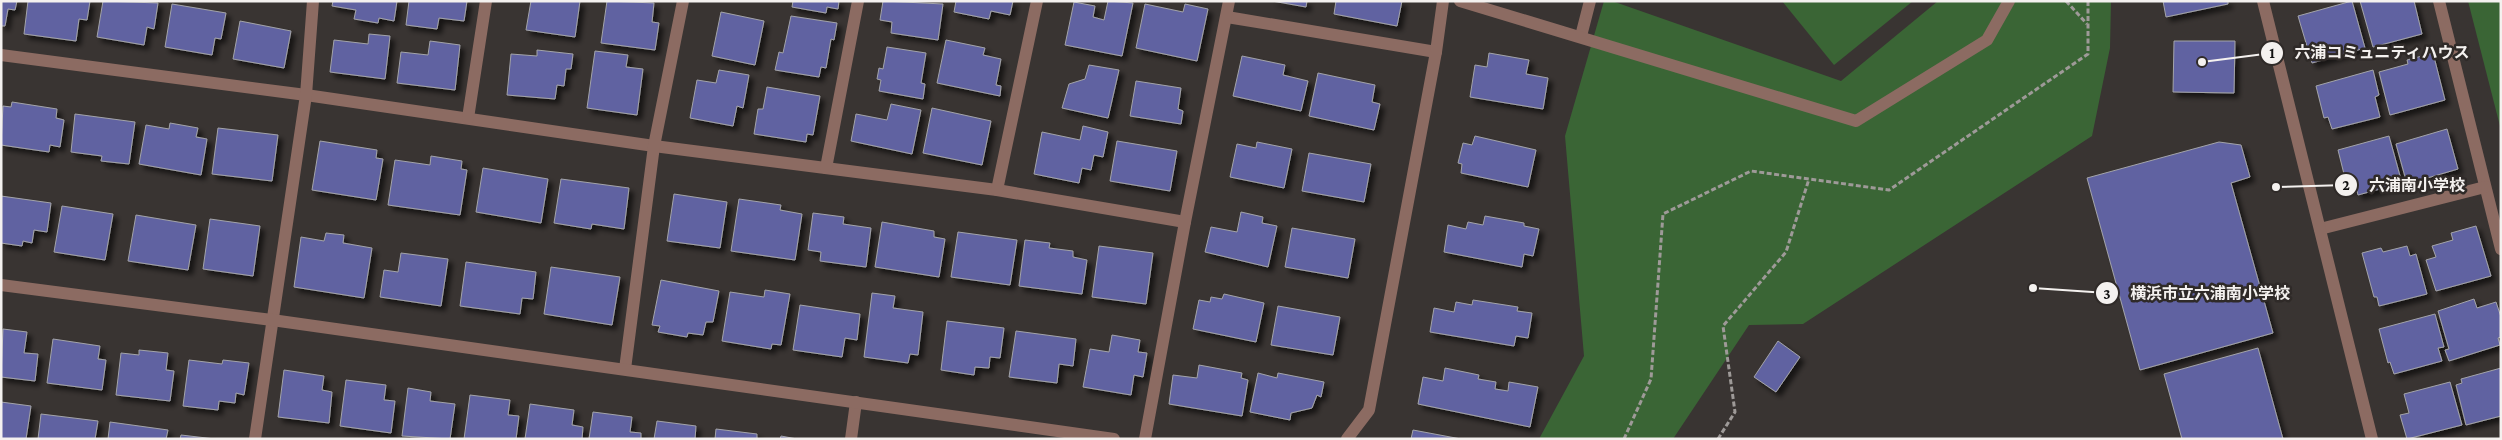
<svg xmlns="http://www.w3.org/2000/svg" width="2502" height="440" font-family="'Crimson Pro','Noto Sans JP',serif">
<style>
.green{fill:#3a6535}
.building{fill:#6162a1;stroke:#a3a4a9;filter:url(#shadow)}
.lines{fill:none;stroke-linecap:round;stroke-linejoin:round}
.path{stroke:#9e9a98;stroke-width:3;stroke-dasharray:5 2.5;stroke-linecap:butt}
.service{stroke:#8c6b62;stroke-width:12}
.minor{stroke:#8c6b62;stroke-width:12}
.tertiary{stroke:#8c6b62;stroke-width:12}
.leader{fill:none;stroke:#f4f1ef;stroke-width:2}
.callout-dot{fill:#f4f1ef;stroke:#2f2a28;stroke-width:2}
.mark-label{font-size:15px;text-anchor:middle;font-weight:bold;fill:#111}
.callout-label{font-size:16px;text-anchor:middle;font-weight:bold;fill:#f4f1ef;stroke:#2f2a28;stroke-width:5;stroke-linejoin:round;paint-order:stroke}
</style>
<defs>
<filter id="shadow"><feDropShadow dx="4.5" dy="4.5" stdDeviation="2.5" flood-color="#0009"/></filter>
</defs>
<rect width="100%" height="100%" fill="#393432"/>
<g class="green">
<polygon points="1604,1 1612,1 1841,81 1938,1 2111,1 2110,48 2092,136 1803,324 1749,325 1673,439 1539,439 1584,356 1565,136"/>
<polygon points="1782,1 1913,1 1834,65"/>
<polygon points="2468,1 2501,1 2501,130"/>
</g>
<g class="building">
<polygon points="1,1 17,1 15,10 8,9 5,26 1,26"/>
<polygon points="28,1 90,1 87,20 79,19 76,41 24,34"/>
<polygon points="103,1 158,3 154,29 147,27 144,45 97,37"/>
<polygon points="333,1 397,1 394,21 379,18 378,23 354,19 356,10 332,6"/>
<polygon points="409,1 467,1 464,21 439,18 437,29 406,25"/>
<polygon points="531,1 580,1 575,37 526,30"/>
<polygon points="607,1 654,3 652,22 659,23 655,50 601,43"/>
<polygon points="793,1 839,1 838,9 827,7 826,13 792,7"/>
<polygon points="883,1 943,4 938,40 891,33 892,22 880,20"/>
<polygon points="956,1 1013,1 1010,15 991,11 989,19 954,12"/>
<polygon points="1108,1 1133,3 1122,56 1065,45 1074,2 1095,6 1093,17 1104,20"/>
<polygon points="1272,1 1307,1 1306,7"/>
<polygon points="1336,1 1402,1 1397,26 1334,14"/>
<polygon points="2163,1 2228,1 2228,4 2166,17"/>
<polygon points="2352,1 2365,48 2312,63 2298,16"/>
<polygon points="2360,1 2414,1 2422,34 2373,47"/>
<polygon points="172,4 226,13 221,39 215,38 212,55 165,47"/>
<polygon points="1145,4 1183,12 1185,4 1208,9 1197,61 1136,48"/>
<polygon points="721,12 764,21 755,65 712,56"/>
<polygon points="791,16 837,23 834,40 831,39 826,68 821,67 819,77 775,70 779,52 783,53"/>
<polygon points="240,21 291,31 284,68 233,59"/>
<polygon points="369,34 390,36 385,79 330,72 334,40 368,44"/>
<polygon points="946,40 985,48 983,55 1001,59 996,85 1001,86 1000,96 937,83"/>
<polygon points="430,41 460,45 455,90 397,83 401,52 428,55"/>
<polygon points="2174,41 2235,41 2234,93 2173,92"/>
<polygon points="887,47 926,53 921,83 925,84 923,99 879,91 881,80 877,79 879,68 883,69"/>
<polygon points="537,50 573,54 571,69 566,69 564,86 557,85 555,99 507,95 511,54 537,56"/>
<polygon points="595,51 628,55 626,67 643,69 637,115 587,108"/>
<polygon points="1489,53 1529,60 1526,74 1548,78 1543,109 1470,97 1475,65 1487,67"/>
<polygon points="2433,53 2445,100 2390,115 2379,72 2408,64 2407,60"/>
<polygon points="1242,56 1285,65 1283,75 1308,81 1301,111 1233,96"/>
<polygon points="1089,65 1119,70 1108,118 1062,108 1069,84 1085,79"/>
<polygon points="719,70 749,75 743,108 737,106 733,126 690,118 697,80 716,83"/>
<polygon points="2373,70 2379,95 2375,97 2380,117 2332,129 2328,117 2324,118 2316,86"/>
<polygon points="1318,73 1375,85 1372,102 1380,104 1374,130 1309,116"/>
<polygon points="1136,81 1181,88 1178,109 1183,111 1181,124 1130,116"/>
<polygon points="767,87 820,96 813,135 807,134 806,142 754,134 758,109 763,109"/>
<polygon points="12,102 57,109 56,118 64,120 60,147 50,145 49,152 1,145 3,106 11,107"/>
<polygon points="891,104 921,110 912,154 851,141 856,114 887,120"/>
<polygon points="932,108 991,121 982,165 923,153"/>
<polygon points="75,114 135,122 129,164 101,161 102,156 71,152"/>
<polygon points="170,123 198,128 196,137 207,139 201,175 139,164 146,125 169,129"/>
<polygon points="1083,126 1108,132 1103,157 1094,155 1091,170 1082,168 1079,183 1034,174 1042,132 1080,140"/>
<polygon points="218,128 278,135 272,181 212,174"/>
<polygon points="2447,129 2458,169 2407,184 2396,144"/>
<polygon points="1475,136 1536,150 1528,187 1461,173 1462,164 1458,163 1463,143 1472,145"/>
<polygon points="2389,136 2402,183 2358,195 2356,187 2348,190 2338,150"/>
<polygon points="320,141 377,150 376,158 383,159 376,200 312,190"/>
<polygon points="1117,141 1177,151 1170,191 1110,181"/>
<polygon points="1257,142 1292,149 1284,188 1230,177 1237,144 1256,148"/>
<polygon points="2219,142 2241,145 2250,177 2231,183 2273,333 2140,370 2087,178"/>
<polygon points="1309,153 1371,164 1364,202 1302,191"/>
<polygon points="431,156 462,161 461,169 467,170 460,215 388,205 395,160 430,165"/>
<polygon points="483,168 548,179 541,223 476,212"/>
<polygon points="561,179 629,188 624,229 592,224 591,229 554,223"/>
<polygon points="674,194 727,202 720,248 667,241"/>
<polygon points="1,196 51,203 47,232 34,230 32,243 23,241 22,246 1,243"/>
<polygon points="739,199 781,205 780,210 802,214 795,260 731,251"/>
<polygon points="62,206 113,214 105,260 54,252"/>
<polygon points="1241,212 1263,217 1262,223 1277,226 1268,267 1205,252 1211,227 1237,232"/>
<polygon points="813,213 844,217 843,224 871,228 866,267 820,261 821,252 808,250"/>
<polygon points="136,215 196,225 188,270 128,261"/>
<polygon points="1485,216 1524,223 1524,226 1539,229 1533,256 1524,254 1522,267 1444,252 1448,225 1466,229 1468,222 1483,225"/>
<polygon points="210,219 260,226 253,276 203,269"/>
<polygon points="882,222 934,231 934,237 945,239 939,277 875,267"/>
<polygon points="2476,226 2491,276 2436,291 2426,260 2436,257 2432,246 2453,240 2451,233"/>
<polygon points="1292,228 1355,239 1348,278 1285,267"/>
<polygon points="958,232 1017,240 1010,285 951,277"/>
<polygon points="326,233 344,235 343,243 372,248 364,298 294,287 301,237 324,241"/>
<polygon points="1025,240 1050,243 1049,248 1073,251 1073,257 1087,260 1082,294 1019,286"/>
<polygon points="1099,246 1153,253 1146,304 1092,297"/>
<polygon points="2407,246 2410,256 2416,254 2427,294 2379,306 2377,297 2374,297 2362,253 2381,248 2383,252"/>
<polygon points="401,253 448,259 441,306 380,297 384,270 398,272"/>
<polygon points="466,262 536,272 533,299 522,298 520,314 460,306"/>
<polygon points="551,267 620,277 612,325 544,314"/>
<polygon points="661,280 719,291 713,322 706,322 703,335 688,333 687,337 658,332 660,326 652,325"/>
<polygon points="765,290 790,294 781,345 772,344 771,349 722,341 730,292 764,297"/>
<polygon points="872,293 895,296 893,308 923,312 918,355 910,354 908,363 864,357"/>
<polygon points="1224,294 1264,303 1256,342 1193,329 1199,300 1210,302 1211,297 1222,299"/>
<polygon points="2474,299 2477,308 2496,302 2501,317 2501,337 2498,338 2500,345 2449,361 2445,350 2449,349 2438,311"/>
<polygon points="1473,300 1518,307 1517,311 1532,313 1528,338 1516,336 1514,346 1430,332 1434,308 1454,312 1456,302 1472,305"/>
<polygon points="800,305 860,314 857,340 845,338 842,357 793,350"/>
<polygon points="1278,306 1340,317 1333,355 1271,345"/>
<polygon points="2435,314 2444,347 2438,348 2442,361 2394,374 2390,362 2388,363 2379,329"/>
<polygon points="947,321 1004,328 1000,358 990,357 989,368 975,367 974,375 941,370"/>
<polygon points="3,329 27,332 24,353 38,354 35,381 1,377"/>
<polygon points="1016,331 1076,339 1073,366 1059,364 1057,383 1009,377"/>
<polygon points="1112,335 1140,340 1138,352 1147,353 1143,377 1134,375 1131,395 1083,387 1090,349 1109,352"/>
<polygon points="53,339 100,346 98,359 106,360 102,390 47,383"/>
<polygon points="1778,341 1800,357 1776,392 1754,377"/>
<polygon points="2258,348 2283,439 2182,439 2164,374"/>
<polygon points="139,350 168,353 166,370 174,371 170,401 116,395 121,353 139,355"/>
<polygon points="189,360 222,364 223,360 249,363 244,395 236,393 235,403 219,401 218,410 183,406"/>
<polygon points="1199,365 1242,373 1241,378 1248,380 1242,416 1169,404 1173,375 1197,378"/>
<polygon points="1445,368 1479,375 1478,379 1496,382 1495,389 1508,391 1509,382 1538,387 1530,427 1418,404 1423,377 1443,381"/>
<polygon points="2501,368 2501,416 2466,425 2456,385 2462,383 2461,379"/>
<polygon points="284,370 324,376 322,390 332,392 329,423 278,417"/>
<polygon points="1258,373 1277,378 1278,373 1324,382 1321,397 1317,395 1312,408 1291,413 1290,420 1250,412"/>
<polygon points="346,380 386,385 384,400 395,401 391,433 340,426"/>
<polygon points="2450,382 2462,425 2407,439 2400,415 2409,413 2404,394"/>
<polygon points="408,388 431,392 430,401 455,404 450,439 402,436"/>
<polygon points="470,395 510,400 508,415 519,416 516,439 464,439"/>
<polygon points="1,402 31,406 26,439 1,439"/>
<polygon points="530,404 574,410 572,425 583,427 582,439 525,439"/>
<polygon points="593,412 632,417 630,432 641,433 641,439 589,439"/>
<polygon points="41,414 98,421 95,439 38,439"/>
<polygon points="657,421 696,426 695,439 654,439"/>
<polygon points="110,422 168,430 166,439 108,439"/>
<polygon points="716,429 757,434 757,439 715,439"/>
<polygon points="1413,430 1461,439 1411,439"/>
<polygon points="181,435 215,439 180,439"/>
<polygon points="781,436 797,439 780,439"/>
</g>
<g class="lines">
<g class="path">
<polyline points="2066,1 2087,24"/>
<polyline points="1624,439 1651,379 1663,214 1751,171 1889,190 2088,54 2088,1"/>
<polyline points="1718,439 1735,412 1723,326 1786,252 1809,179"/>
</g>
<polyline class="service" points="1581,36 1590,1"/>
<g class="minor">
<polyline points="1460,1 1856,121 1987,40 2009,1"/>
<polyline points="2439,1 2501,249"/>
<polyline points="1227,17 1436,52"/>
<polyline points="1,55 306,95 654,146 997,190 1185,222"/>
<polyline points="468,118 486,1"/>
<polyline points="826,168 858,1"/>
<polyline points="997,190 1037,1"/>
<polyline points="2320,229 2485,187"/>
<polyline points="625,369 654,146 683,1"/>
<polyline points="255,439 306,95 313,1"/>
<polyline points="851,439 856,402"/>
<polyline points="1145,439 1185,222 1229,1"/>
</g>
<g class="tertiary">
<polyline points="2263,1 2372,439"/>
<polyline points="1,285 272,320 1114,439"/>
<polyline points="1347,439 1369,410 1436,52 1443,1"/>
</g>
</g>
<path class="leader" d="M2202 62L2272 53M2276 187L2346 185M2033 288L2107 293"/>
<g class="callout-dot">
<circle cx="2202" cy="62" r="5"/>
<circle cx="2276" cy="187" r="5"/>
<circle cx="2033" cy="288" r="5"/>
<circle cx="2272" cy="53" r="12"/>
<circle cx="2346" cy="185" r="12"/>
<circle cx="2107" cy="293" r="12"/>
</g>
<g class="mark-label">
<text x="2272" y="58">1</text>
<text x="2346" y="190">2</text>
<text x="2107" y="299">3</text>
</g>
<g class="callout-label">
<text x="2382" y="58">六浦コミュニティハウス</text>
<text x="2417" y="191">六浦南小学校</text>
<text x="2210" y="299">横浜市立六浦南小学校</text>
</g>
<rect width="2502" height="440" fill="none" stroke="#f4f1ef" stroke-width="5"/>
</svg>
